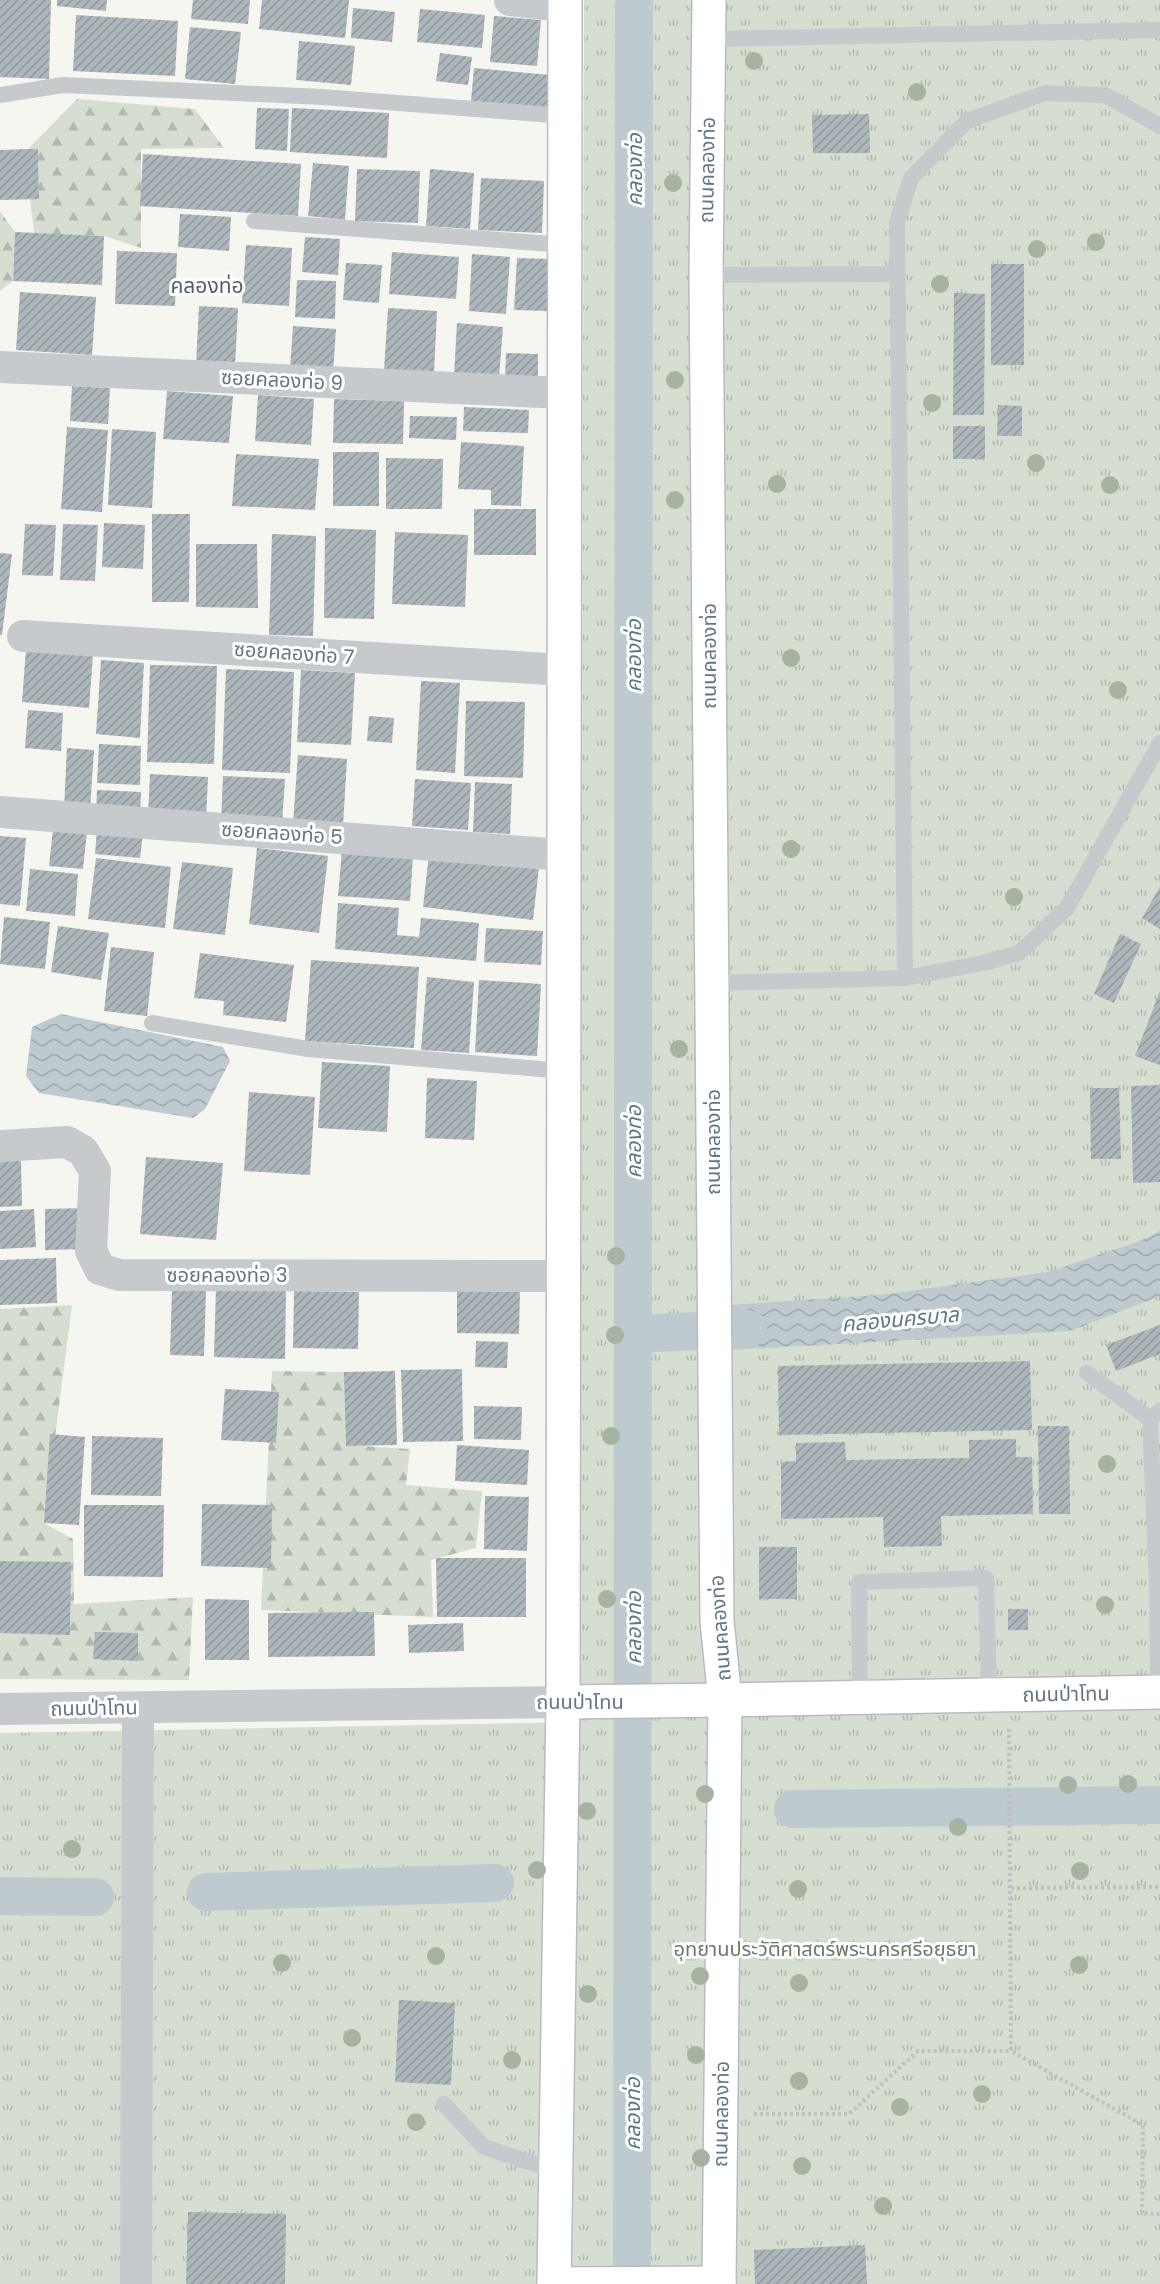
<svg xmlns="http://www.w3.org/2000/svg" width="1160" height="2284" font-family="Poppins,'Noto Sans Thai',sans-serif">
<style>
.forest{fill:url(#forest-firs)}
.park{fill:url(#park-tufts)}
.water{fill:url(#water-waves)}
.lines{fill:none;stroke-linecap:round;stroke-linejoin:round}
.canal{stroke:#becacf;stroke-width:38}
.building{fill:url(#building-hatch)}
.secondary-casing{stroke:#b6bcc0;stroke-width:36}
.primary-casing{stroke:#b7bbbf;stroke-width:36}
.path{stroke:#bec0c2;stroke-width:4;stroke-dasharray:3 3;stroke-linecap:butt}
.lane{stroke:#c7cacd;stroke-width:16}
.street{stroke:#c7cacd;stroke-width:32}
.secondary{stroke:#fff;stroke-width:33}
.primary{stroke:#fff;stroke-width:33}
.tree{fill:#a7b3a2}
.labels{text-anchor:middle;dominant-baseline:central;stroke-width:6;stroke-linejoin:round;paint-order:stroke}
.street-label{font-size:20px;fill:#627685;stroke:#fff}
.park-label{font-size:20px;fill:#677c61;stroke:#fff}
.water-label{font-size:21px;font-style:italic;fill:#5d7983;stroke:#fff}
.neighbourhood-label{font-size:21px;fill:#505f6a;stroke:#fff}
</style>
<defs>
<pattern id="forest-firs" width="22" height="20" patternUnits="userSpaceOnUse" patternTransform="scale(1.5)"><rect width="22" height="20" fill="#d6ded2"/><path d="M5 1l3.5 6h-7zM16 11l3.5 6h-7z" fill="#b1b9b0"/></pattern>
<pattern id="park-tufts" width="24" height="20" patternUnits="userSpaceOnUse" patternTransform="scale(1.5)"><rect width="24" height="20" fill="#d6ded2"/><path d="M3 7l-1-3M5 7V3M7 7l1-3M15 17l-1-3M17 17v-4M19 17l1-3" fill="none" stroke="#b1b9b0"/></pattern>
<pattern id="water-waves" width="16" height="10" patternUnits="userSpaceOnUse" patternTransform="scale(1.5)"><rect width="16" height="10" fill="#becacf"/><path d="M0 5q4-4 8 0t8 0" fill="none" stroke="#9ea9ae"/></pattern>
<pattern id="building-hatch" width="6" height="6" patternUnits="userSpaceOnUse" patternTransform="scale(1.5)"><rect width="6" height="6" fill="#adb6ba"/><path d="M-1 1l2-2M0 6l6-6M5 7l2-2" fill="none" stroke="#90999d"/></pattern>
</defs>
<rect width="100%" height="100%" fill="#f6f6f1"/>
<g class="forest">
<polygon points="77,99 195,109 224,148 141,149 141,248 104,236 34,233 30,199 39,199 38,149 28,149"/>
<polygon points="0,211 15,232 13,281 0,291"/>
<polygon points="72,1305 44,1523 73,1539 74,1604 193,1597 189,1680 0,1679 0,1309"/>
<polygon points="272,1371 351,1372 346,1445 410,1449 406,1485 482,1491 476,1548 431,1560 433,1617 261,1610"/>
</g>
<polygon class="park" points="584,0 1160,0 1160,2284 0,2284 0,1733 580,1722"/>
<g class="water">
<polygon points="61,1014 223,1047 230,1061 205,1109 193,1118 39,1093 26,1076 32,1027"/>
<polygon points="1160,1231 1160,1296 1070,1331 729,1350 729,1305 880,1295 1048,1272 1140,1241"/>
</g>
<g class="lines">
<g class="canal">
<polyline points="633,1334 748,1329"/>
<polyline points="793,1809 1160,1805"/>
<polyline points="206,1892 495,1883"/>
<polyline points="0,1896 95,1897"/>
<polyline points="632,2284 634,0"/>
</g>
</g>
<g class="building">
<polygon points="0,0 51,0 49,79 0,77"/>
<polygon points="57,0 107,0 106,11 57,6"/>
<polygon points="193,0 250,0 248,24 191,19"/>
<polygon points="262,0 349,0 345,38 259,29"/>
<polygon points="353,8 395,12 392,42 351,38"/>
<polygon points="420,9 485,15 482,48 417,42"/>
<polygon points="76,15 178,21 175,76 73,71"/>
<polygon points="494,16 541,20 537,66 490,62"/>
<polygon points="190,27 241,32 235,84 185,79"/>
<polygon points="299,41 355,46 351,85 296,80"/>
<polygon points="440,53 472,57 468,85 436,81"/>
<polygon points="474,68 550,75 547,107 471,101"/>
<polygon points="257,108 289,109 287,151 255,149"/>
<polygon points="292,108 389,113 387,158 290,152"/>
<polygon points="869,114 870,153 813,153 812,115"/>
<polygon points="28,149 38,149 39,199 0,200 0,150"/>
<polygon points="143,154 301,164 298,216 140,206"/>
<polygon points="313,163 349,166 345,220 308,216"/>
<polygon points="357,169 420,171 418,223 355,221"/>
<polygon points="430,169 474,173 470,229 426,226"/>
<polygon points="481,178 544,181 542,233 478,230"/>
<polygon points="180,214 231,217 229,251 178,247"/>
<polygon points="15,232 104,236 102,285 13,281"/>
<polygon points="305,237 340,239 338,275 302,272"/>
<polygon points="246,245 292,248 289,306 242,303"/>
<polygon points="117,251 177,253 175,306 115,304"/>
<polygon points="392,252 459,257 456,299 389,294"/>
<polygon points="472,254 510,257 506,314 469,311"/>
<polygon points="517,258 549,259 547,311 514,310"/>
<polygon points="346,263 382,265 379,303 343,300"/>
<rect x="991" y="264" width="33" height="101"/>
<polygon points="297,280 336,281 335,319 295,317"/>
<polygon points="20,292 96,297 92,355 16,350"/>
<polygon points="954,293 985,294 984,415 953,415"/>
<polygon points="199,306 238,308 235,366 196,364"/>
<polygon points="388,308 437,311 434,373 384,370"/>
<polygon points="457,323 503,327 499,377 454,375"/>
<polygon points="293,326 336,329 333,373 290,369"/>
<polygon points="506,353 538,354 538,380 505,378"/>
<polygon points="72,386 110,388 108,424 70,421"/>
<polygon points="167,391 233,396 229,443 163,439"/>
<polygon points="258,395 314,399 311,445 255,441"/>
<polygon points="334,399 404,401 403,444 333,443"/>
<polygon points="998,405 1022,406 1022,436 997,436"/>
<polygon points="464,407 529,410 528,433 463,431"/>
<polygon points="410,416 457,417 456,440 409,438"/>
<rect x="953" y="426" width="32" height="33"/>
<polygon points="67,427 108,430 102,512 61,509"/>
<polygon points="112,429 156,432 152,508 108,505"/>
<polygon points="461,442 524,446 521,506 491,505 491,490 458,489"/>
<rect x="333" y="452" width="46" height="54"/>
<polygon points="236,454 319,459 315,510 232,506"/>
<polygon points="386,458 443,459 442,509 386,509"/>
<rect x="474" y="509" width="62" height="46"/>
<polygon points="152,514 190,514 189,602 152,602"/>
<polygon points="104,523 145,525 143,569 102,567"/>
<polygon points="25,524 56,525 53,576 22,575"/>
<polygon points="63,524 98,525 95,581 60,580"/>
<polygon points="325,528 376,530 374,619 324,618"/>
<polygon points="395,532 468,535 465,607 392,604"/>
<polygon points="272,534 316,536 313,636 269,635"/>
<polygon points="196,544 257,544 258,608 196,607"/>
<polygon points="0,553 12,554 2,635 0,635"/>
<polygon points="26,649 93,655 89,708 22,702"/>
<polygon points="101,660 144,663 140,738 96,734"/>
<polygon points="150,665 217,666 214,764 147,762"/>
<polygon points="226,669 294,672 290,773 222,770"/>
<polygon points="301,670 355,673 351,745 297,742"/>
<polygon points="421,681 460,683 455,773 416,770"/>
<polygon points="466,701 525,702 523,778 464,776"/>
<polygon points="28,710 63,713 61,751 25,748"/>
<polygon points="369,716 394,718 392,743 367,741"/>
<polygon points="99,744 141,746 140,785 97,783"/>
<polygon points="67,748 94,750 90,809 64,808"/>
<polygon points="298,755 347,759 343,826 293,823"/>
<polygon points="150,774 208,777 206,819 148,815"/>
<polygon points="223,776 285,779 282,824 221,821"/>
<polygon points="415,779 471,783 468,830 412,826"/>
<polygon points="475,782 512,784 510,834 473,832"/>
<polygon points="97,790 141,792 140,816 96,814"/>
<polygon points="53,829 87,832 83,869 49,866"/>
<polygon points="97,830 143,834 140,858 95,854"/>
<polygon points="0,836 26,838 20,906 0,904"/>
<polygon points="257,848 328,856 319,933 249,924"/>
<polygon points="342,850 413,856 410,901 338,896"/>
<polygon points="429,854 539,867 533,920 423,907"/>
<polygon points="96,858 171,867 165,928 88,919"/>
<polygon points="182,862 233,868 225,935 173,929"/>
<polygon points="30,869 78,874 75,916 26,911"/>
<polygon points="1160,887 1160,929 1142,918"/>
<polygon points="338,903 399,908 397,935 419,937 421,918 479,923 476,961 335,949"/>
<polygon points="4,917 50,922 45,969 0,964"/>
<polygon points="58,926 109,933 101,980 51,972"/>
<polygon points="486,928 543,931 541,965 484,962"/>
<polygon points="1120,934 1141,944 1114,1003 1094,994"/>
<polygon points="111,947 154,952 147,1016 104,1011"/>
<polygon points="200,953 294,965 286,1022 223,1015 224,1001 194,998"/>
<polygon points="311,960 419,967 414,1048 305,1041"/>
<polygon points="427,977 474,982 469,1053 421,1050"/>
<polygon points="479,980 541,984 537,1056 475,1052"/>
<polygon points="1160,991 1160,1065 1135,1056"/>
<polygon points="322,1062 390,1066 387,1132 318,1128"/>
<polygon points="427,1078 477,1081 474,1140 425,1138"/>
<polygon points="1160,1085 1160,1182 1133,1183 1131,1086"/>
<polygon points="1090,1088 1119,1088 1121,1159 1091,1159"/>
<polygon points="249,1092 315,1097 310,1175 244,1171"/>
<polygon points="146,1157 223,1163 216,1240 140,1234"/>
<polygon points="0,1161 21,1161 22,1206 0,1207"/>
<polygon points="87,1208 89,1249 45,1250 45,1209"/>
<polygon points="34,1209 36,1247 0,1249 0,1211"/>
<polygon points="56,1258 57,1303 0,1305 0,1260"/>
<polygon points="216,1286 286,1288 285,1359 214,1357"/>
<polygon points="172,1290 206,1290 204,1356 170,1355"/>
<polygon points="457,1290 520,1291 519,1334 457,1333"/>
<polygon points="294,1291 359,1292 358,1349 293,1348"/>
<polygon points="1160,1325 1160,1354 1116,1371 1106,1345"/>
<polygon points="476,1341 508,1342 507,1368 475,1367"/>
<polygon points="1030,1361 1032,1430 779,1435 778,1366"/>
<polygon points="462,1369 463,1441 403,1442 401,1370"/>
<polygon points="395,1371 397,1445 346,1446 344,1372"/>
<polygon points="225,1389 279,1392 276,1443 221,1440"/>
<polygon points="474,1406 522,1407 521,1440 474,1439"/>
<polygon points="1038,1426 1069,1426 1070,1514 1039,1514"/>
<polygon points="50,1434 85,1437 79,1525 44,1523"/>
<polygon points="92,1436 163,1438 161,1496 91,1495"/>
<polygon points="1016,1439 1016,1457 1032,1457 1033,1514 941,1516 942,1546 884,1547 883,1517 781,1519 781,1462 796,1461 796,1443 845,1442 846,1460 969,1458 969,1440"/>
<polygon points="457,1445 529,1450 527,1485 455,1481"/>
<polygon points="485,1496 529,1497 527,1551 484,1549"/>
<polygon points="202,1504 272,1505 271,1568 201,1566"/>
<polygon points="84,1505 164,1505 163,1577 84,1576"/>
<rect x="759" y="1547" width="38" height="52"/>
<polygon points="436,1558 526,1558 526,1617 437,1617"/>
<polygon points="0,1561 71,1562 70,1635 0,1633"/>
<polygon points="205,1599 249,1600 249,1660 205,1660"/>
<rect x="1008" y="1609" width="20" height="21"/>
<polygon points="374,1612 375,1656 268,1657 268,1613"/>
<polygon points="463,1623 464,1651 409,1653 408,1625"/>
<polygon points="95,1632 138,1633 138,1661 93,1659"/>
<polygon points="399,2000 455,2003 451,2085 395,2082"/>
<polygon points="188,2212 286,2214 285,2284 186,2284"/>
<polygon points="865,2245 867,2284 755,2284 754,2250"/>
</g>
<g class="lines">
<defs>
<g id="secondary">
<polyline points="563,1702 725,1700 719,2284"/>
<polyline points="554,2284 563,1702 565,0"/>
<polyline points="554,2284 719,2283"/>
</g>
<polyline id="primary" points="709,0 706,275 717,1621 725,1700 1160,1692"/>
</defs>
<use href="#secondary" class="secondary-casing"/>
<use href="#primary" class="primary-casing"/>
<g class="path">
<polyline points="1009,1729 1011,2051 1143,2125 1142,2213 1160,2214"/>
<polyline points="1011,1888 1160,1887"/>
<polyline points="754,2114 849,2114 918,2051 1011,2051"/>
</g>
<g class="lane">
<polyline points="709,39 1160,30"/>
<polyline points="0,95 63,85 322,97 565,116"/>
<polyline points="254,221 565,245"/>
<polyline points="706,275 897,274"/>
<polyline points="905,978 897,222 911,178 967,121 1045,93 1105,95 1160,126"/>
<polyline points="712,983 905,978 987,962 1019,953 1067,908 1160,743"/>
<polyline points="152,1023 308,1049 564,1071"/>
<polyline points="1087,1373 1150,1419"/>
<polyline points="1158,1692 1157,1590 1150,1419 1160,1411"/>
<polyline points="860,1698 859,1582 986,1578 989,1696"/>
<polyline points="444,2104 484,2147 556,2171"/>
</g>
<g class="street">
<polyline points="510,0 565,6"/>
<polyline points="0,367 564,393"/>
<polyline points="23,636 564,670"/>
<polyline points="0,812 563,855"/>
<polyline points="0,1146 67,1142 83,1151 95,1171 91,1251 100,1269 119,1275 563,1276"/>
<polyline points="0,1709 563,1702"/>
<polyline points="136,2284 138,1708"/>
</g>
<use href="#secondary" class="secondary"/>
<use href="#primary" class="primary"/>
</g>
<g class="tree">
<circle cx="754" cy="61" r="9"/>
<circle cx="917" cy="92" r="9"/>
<circle cx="673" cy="183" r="9"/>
<circle cx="1096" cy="242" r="9"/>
<circle cx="1037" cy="249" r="9"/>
<circle cx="940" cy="284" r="9"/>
<circle cx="675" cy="380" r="9"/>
<circle cx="932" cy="403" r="9"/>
<circle cx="1036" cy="463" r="9"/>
<circle cx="777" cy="484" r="9"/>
<circle cx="1110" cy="485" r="9"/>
<circle cx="675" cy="500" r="9"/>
<circle cx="791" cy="658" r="9"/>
<circle cx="1118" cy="690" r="9"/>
<circle cx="791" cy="849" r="9"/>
<circle cx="1014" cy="897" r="9"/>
<circle cx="679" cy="1049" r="9"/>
<circle cx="616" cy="1256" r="9"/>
<circle cx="615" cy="1335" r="9"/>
<circle cx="611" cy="1436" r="9"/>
<circle cx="1107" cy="1464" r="9"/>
<circle cx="607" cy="1599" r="9"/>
<circle cx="1105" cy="1605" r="9"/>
<circle cx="1128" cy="1784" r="9"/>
<circle cx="1068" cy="1785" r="9"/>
<circle cx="705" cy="1794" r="9"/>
<circle cx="587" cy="1811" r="9"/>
<circle cx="958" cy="1827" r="9"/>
<circle cx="72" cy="1849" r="9"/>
<circle cx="537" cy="1870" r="9"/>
<circle cx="1080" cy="1871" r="9"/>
<circle cx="798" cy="1889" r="9"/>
<circle cx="436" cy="1956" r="9"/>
<circle cx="282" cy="1963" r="9"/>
<circle cx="1079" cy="1965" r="9"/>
<circle cx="700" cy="1976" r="9"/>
<circle cx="799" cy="1983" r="9"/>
<circle cx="588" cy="1994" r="9"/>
<circle cx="352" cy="2038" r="9"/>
<circle cx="696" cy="2055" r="9"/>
<circle cx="512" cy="2060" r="9"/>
<circle cx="799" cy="2081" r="9"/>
<circle cx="982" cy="2094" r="9"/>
<circle cx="900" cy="2107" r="9"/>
<circle cx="416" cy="2122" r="9"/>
<circle cx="701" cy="2158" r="9"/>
<circle cx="802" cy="2166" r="9"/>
<circle cx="883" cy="2206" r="9"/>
</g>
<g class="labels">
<g class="street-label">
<text transform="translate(707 170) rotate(-89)">ถนนคลองท่อ</text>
<text transform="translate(282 380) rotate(3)">ซอยคลองท่อ 9</text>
<text transform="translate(294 653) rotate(4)">ซอยคลองท่อ 7</text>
<text transform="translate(709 656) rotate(-90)">ถนนคลองท่อ</text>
<text transform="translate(282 833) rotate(4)">ซอยคลองท่อ 5</text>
<text transform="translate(713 1142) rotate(-90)">ถนนคลองท่อ</text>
<text x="227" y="1275">ซอยคลองท่อ 3</text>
<text transform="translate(720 1628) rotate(-94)">ถนนคลองท่อ</text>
<text transform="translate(1066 1694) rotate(-1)">ถนนป่าโทน</text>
<text x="580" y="1702">ถนนป่าโทน</text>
<text transform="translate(94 1708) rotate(-1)">ถนนป่าโทน</text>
<text transform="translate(721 2114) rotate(-89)">ถนนคลองท่อ</text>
</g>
<g class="park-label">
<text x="825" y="1949">อุทยานประวัติศาสตร์พระนครศรีอยุธยา</text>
</g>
<g class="water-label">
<text transform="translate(634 170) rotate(-90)">คลองท่อ</text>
<text transform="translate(633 656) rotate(-90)">คลองท่อ</text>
<text transform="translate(633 1142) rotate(-90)">คลองท่อ</text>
<text transform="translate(900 1319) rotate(-5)">คลองนครบาล</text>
<text transform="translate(633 1628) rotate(-90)">คลองท่อ</text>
<text transform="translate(632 2114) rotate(-90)">คลองท่อ</text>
</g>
<g class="neighbourhood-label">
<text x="207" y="285">คลองท่อ</text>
</g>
</g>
</svg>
